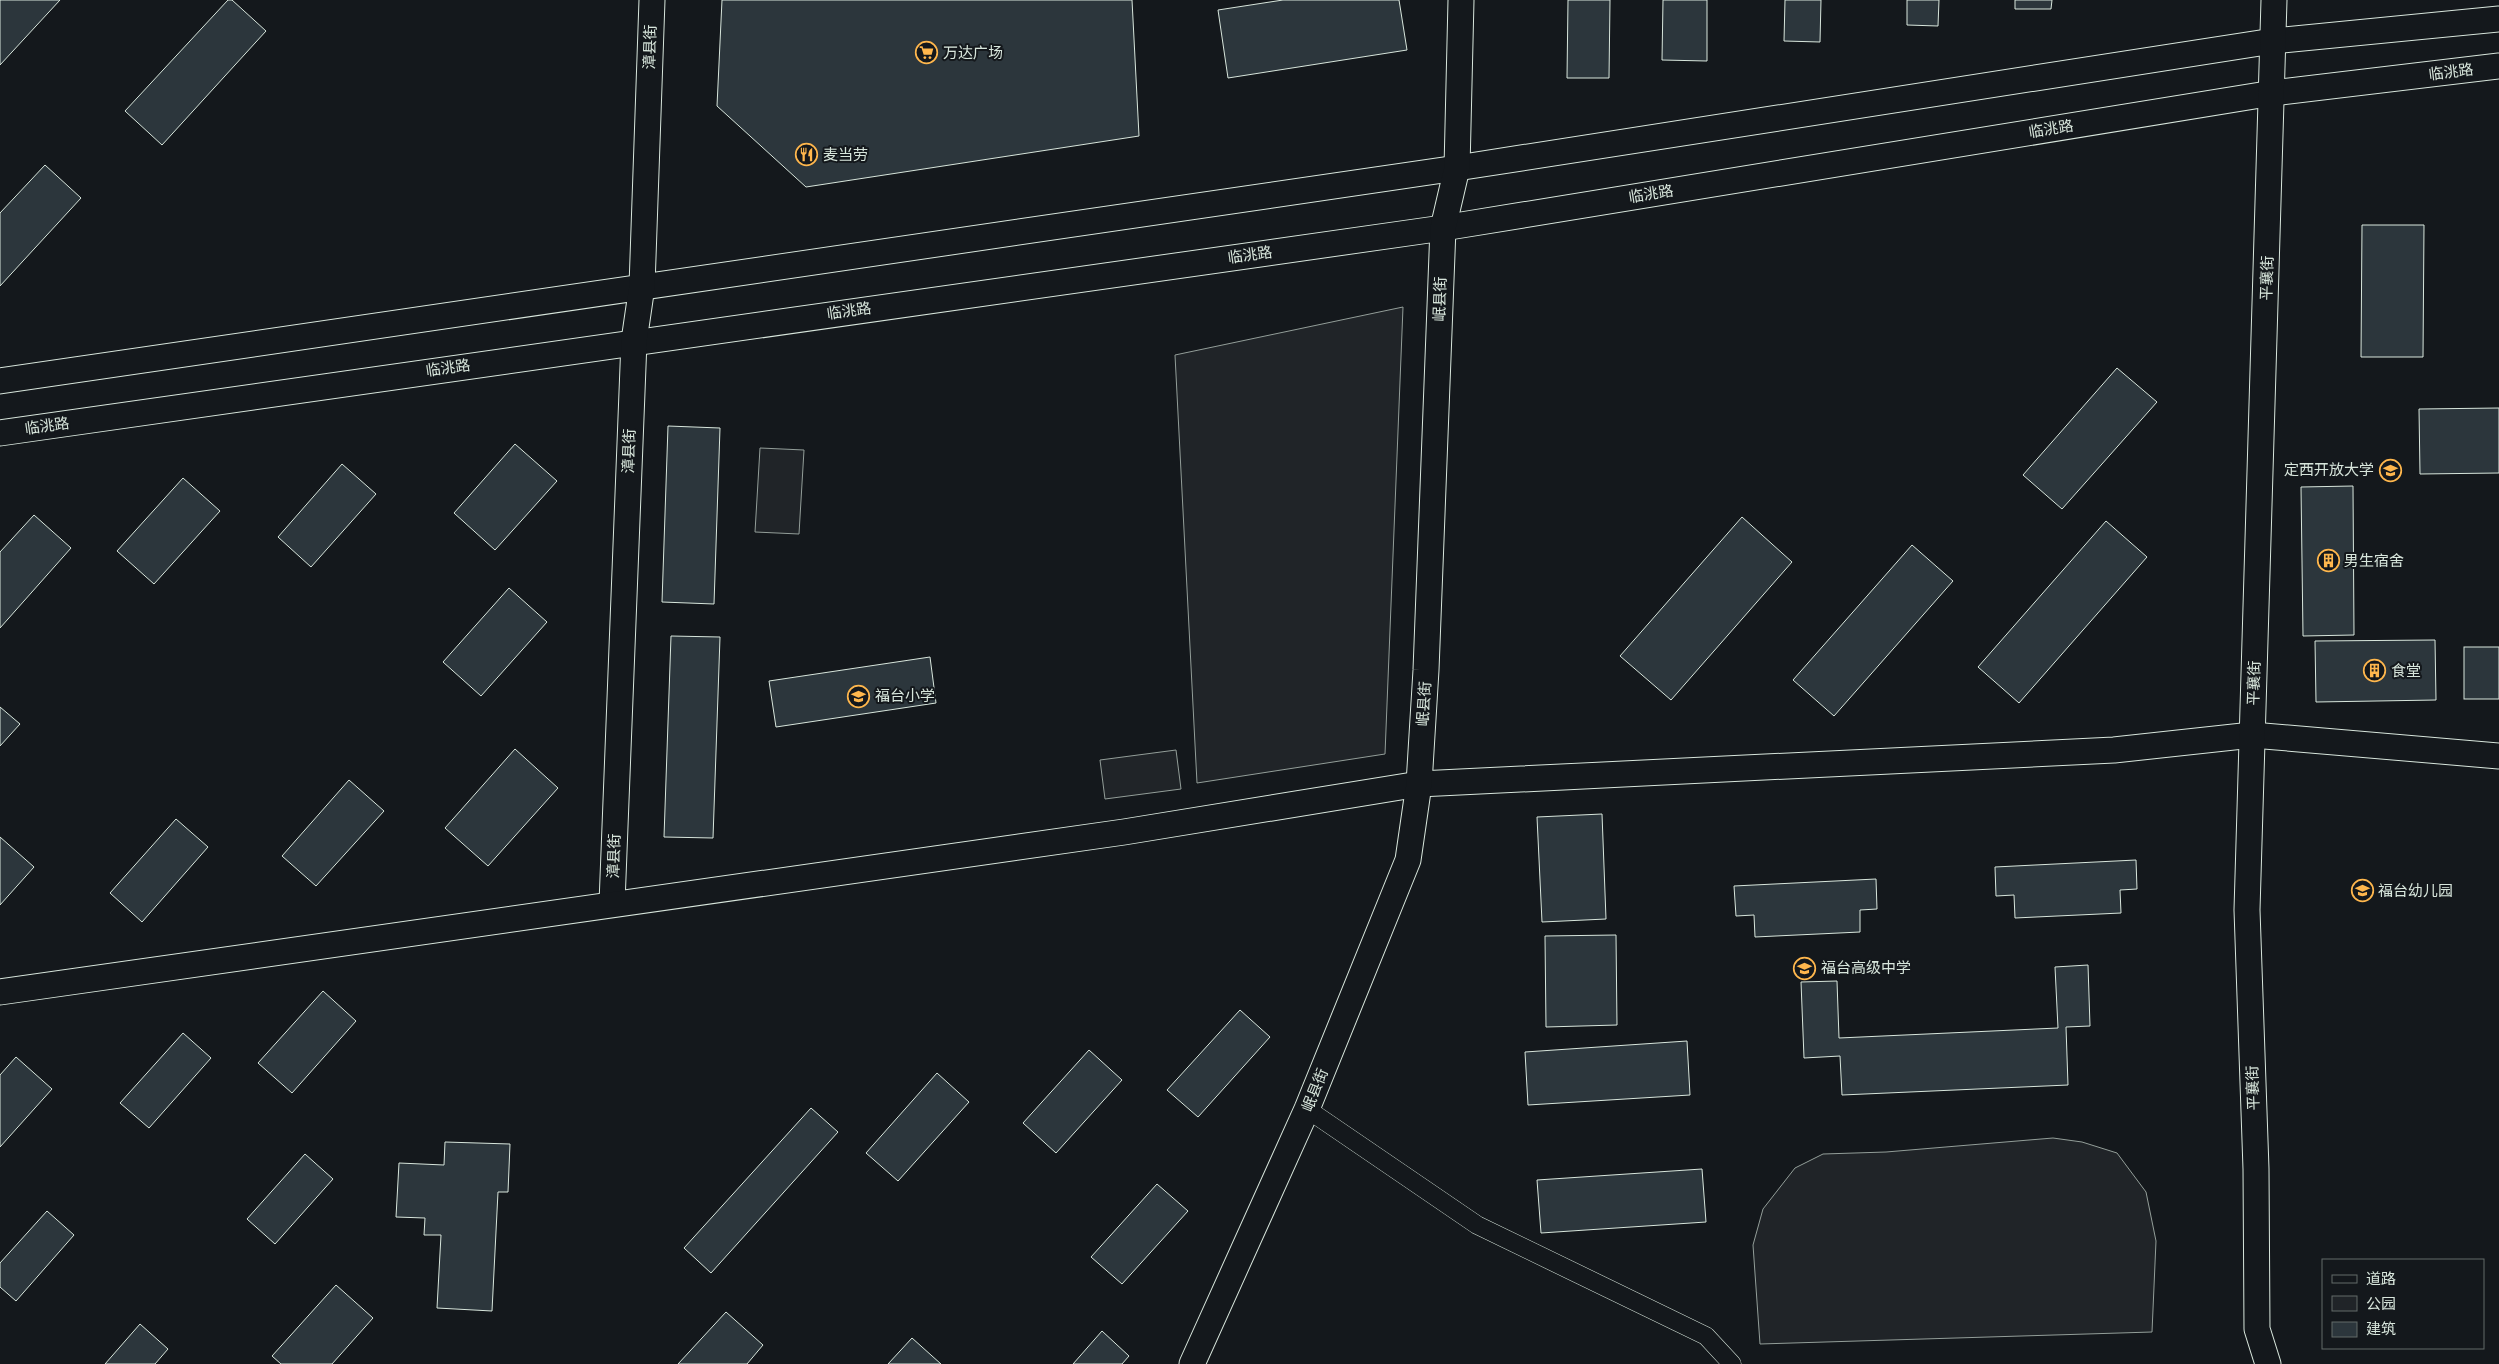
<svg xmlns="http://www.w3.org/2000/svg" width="2499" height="1364" font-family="'Times New Roman','Noto Sans SC',serif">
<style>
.green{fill:#202428;stroke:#939e99}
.building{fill:#2c363c;stroke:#d8e6dc}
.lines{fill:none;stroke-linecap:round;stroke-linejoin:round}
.street-casing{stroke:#d8e6dc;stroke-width:19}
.secondary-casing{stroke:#d8e6dc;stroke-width:27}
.street{stroke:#14181c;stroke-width:18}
.secondary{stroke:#14181c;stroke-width:25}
.labels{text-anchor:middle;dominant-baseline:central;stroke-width:4;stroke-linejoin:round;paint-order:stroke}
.street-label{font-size:15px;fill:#d8e6dc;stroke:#14181c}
.poi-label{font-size:15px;fill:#d8e6dc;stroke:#14181c;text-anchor:start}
</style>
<rect width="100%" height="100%" fill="#14181c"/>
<g class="green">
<polygon points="1403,307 1385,754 1197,783 1175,355"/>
<polygon points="760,448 804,450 799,534 755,532"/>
<polygon points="1176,750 1181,789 1105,799 1100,760"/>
<polygon points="2053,1138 2082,1142 2117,1153 2146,1192 2156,1241 2152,1332 1760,1344 1753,1245 1763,1209 1795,1168 1823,1154 1886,1152"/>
</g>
<g class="building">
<polygon points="0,0 60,0 0,65"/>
<polygon points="228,0 232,0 266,31 162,145 125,111"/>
<polygon points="722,0 1132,0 1139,136 806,187 717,106"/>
<polygon points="1283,0 1399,0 1407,50 1228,78 1218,10"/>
<polygon points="1568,0 1610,0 1609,78 1567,78"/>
<polygon points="1663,0 1707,0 1707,61 1662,60"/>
<polygon points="1785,0 1821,0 1820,42 1784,41"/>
<polygon points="1907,0 1939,0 1938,26 1907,25"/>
<polygon points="2015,0 2052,0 2051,9 2015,9"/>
<polygon points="45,165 81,198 0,286 0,213"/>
<polygon points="2362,225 2424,225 2423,357 2361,357"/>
<polygon points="2117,368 2157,402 2062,509 2023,475"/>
<polygon points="2499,408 2499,473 2420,474 2419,409"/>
<polygon points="668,426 720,428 714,604 662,602"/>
<polygon points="515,444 557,481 495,550 454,513"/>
<polygon points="342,464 376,494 311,567 278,537"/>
<polygon points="183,478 220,511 154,584 117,551"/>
<polygon points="2353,486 2354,635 2303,636 2301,487"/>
<polygon points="34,515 71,548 0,628 0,552"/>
<polygon points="1742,517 1792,562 1671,700 1620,656"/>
<polygon points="2106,521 2147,557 2019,703 1978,667"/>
<polygon points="1912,545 1953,581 1834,716 1793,680"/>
<polygon points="509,588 547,622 481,696 443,662"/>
<polygon points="671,636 720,637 713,838 664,837"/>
<polygon points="2435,640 2436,700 2316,702 2315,641"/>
<rect x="2464" y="647" width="35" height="52"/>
<polygon points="930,657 936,703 776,727 769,681"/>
<polygon points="0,707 20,724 0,746"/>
<polygon points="515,749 558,788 488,866 445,828"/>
<polygon points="349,780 384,811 316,886 282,856"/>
<polygon points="1602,814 1606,919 1542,922 1537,817"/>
<polygon points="176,819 208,847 142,922 110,893"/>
<polygon points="0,837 34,867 0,905"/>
<polygon points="2136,860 2137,889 2120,890 2121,913 2015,918 2014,895 1996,896 1995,867"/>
<polygon points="1876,879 1877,909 1860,910 1860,932 1755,937 1754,915 1736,916 1734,886"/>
<polygon points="1616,935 1617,1025 1546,1027 1545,936"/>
<polygon points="2088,965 2090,1026 2066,1027 2068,1085 1842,1095 1840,1056 1804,1058 1801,982 1837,981 1839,1038 2058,1028 2055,967"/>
<polygon points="323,991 356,1021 292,1093 258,1063"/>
<polygon points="1240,1010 1270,1037 1198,1117 1167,1090"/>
<polygon points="183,1033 211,1058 149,1128 120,1103"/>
<polygon points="1687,1041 1690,1095 1528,1105 1525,1052"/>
<polygon points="1089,1050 1122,1080 1056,1153 1023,1123"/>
<polygon points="16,1057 52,1089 0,1147 0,1075"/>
<polygon points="937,1073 969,1102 898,1181 866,1153"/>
<polygon points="811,1108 838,1132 711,1273 684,1248"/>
<polygon points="445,1142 510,1144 508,1192 498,1192 492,1311 437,1308 441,1235 424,1235 425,1218 396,1217 399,1163 444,1165"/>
<polygon points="305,1154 333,1179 275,1244 247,1219"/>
<polygon points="1702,1169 1706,1222 1541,1233 1537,1180"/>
<polygon points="1157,1184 1188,1211 1122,1284 1091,1257"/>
<polygon points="47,1211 74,1235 16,1301 0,1287 0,1263"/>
<polygon points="336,1285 373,1318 332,1364 281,1364 272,1356"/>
<polygon points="726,1312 763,1345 747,1364 678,1364"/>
<polygon points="140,1324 168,1349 155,1364 105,1364"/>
<polygon points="1102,1331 1129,1356 1122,1364 1073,1364"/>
<polygon points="912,1338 941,1364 888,1364"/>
</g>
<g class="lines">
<defs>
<polyline id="street" points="1307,1109 1477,1225 1706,1336 1732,1364"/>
<g id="secondary">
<polyline points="0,381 1457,168 2273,41 2499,19"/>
<polyline points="0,433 1443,228 2273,93 2499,66"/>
<polyline points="612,903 634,341 642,286 652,0"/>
<polyline points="0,992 1124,832 1419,784 2114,750 2252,735 2499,756"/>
<polyline points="1192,1364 1307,1109 1408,860 1419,784 1426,670 1443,228 1457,168 1461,0"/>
<polyline points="2268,1364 2257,1329 2256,1169 2247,910 2274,0"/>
</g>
</defs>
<use href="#street" class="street-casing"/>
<use href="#secondary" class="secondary-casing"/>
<use href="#street" class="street"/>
<use href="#secondary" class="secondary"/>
</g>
<defs>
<symbol id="supermarket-ring" viewBox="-11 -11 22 22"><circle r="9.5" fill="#14181c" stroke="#ffb74d" stroke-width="1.5"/><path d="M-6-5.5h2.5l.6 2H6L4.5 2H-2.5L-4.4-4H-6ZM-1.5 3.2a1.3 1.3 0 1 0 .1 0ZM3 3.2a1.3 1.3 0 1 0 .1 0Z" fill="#ffb74d"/></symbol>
<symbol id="restaurant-ring" viewBox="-11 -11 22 22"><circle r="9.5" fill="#14181c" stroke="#ffb74d" stroke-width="1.5"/><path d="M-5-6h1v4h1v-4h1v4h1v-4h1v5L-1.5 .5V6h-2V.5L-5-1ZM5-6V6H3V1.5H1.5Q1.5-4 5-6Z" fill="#ffb74d"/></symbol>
<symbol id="school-ring" viewBox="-11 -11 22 22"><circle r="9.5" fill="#14181c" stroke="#ffb74d" stroke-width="1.5"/><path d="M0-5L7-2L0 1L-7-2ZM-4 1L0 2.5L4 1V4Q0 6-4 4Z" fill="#ffb74d"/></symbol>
<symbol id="building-ring" viewBox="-11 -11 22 22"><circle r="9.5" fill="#14181c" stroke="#ffb74d" stroke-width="1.5"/><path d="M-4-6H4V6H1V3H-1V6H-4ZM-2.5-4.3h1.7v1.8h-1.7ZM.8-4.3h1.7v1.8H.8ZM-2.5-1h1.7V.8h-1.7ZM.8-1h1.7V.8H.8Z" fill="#ffb74d"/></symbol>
</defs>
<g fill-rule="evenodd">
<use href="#supermarket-ring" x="914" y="40" width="25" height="25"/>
<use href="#restaurant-ring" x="794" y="142" width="25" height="25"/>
<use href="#school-ring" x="2378" y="458" width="25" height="25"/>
<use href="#building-ring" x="2316" y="548" width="25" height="25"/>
<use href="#building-ring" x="2362" y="658" width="25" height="25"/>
<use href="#school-ring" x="846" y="684" width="25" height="25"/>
<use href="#school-ring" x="2350" y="878" width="25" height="25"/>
<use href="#school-ring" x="1792" y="956" width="25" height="25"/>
</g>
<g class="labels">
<g class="street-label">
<text transform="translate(650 47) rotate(-88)">漳县街</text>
<text transform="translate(2451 72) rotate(-7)">临洮路</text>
<text transform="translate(2051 129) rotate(-9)">临洮路</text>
<text transform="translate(1651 194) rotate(-9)">临洮路</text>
<text transform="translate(1250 255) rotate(-8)">临洮路</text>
<text transform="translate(2267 278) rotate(-88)">平襄街</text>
<text transform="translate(1440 299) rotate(-88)">岷县街</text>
<text transform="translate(849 311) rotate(-8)">临洮路</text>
<text transform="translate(448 368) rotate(-8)">临洮路</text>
<text transform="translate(47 426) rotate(-8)">临洮路</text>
<text transform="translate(629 451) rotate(-88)">漳县街</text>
<text transform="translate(2254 683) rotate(-88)">平襄街</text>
<text transform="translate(1424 704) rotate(-86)">岷县街</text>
<text transform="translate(614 856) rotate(-88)">漳县街</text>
<text transform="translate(2253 1088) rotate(-92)">平襄街</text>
<text transform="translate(1315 1090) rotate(-68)">岷县街</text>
</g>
<g class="poi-label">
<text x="943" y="53">万达广场</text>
<text x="823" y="155">麦当劳</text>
<text x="2374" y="470" text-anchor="end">定西开放大学</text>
<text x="2344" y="561">男生宿舍</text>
<text x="2391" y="671">食堂</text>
<text x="875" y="696">福台小学</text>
<text x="2378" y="891">福台幼儿园</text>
<text x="1821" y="968">福台高级中学</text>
</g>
</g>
<rect x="2322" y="1259" width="162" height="90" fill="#14181c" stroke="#626a69"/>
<rect x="2332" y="1275" width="25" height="8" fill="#14181c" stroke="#626a69"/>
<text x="2366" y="1284" font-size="15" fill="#d8e6dc">道路</text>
<rect x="2332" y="1296" width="25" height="15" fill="#202428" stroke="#626a69"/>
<text x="2366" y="1309" font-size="15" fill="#d8e6dc">公园</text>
<rect x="2332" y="1322" width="25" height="15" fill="#2c363c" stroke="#626a69"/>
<text x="2366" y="1334" font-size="15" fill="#d8e6dc">建筑</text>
</svg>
